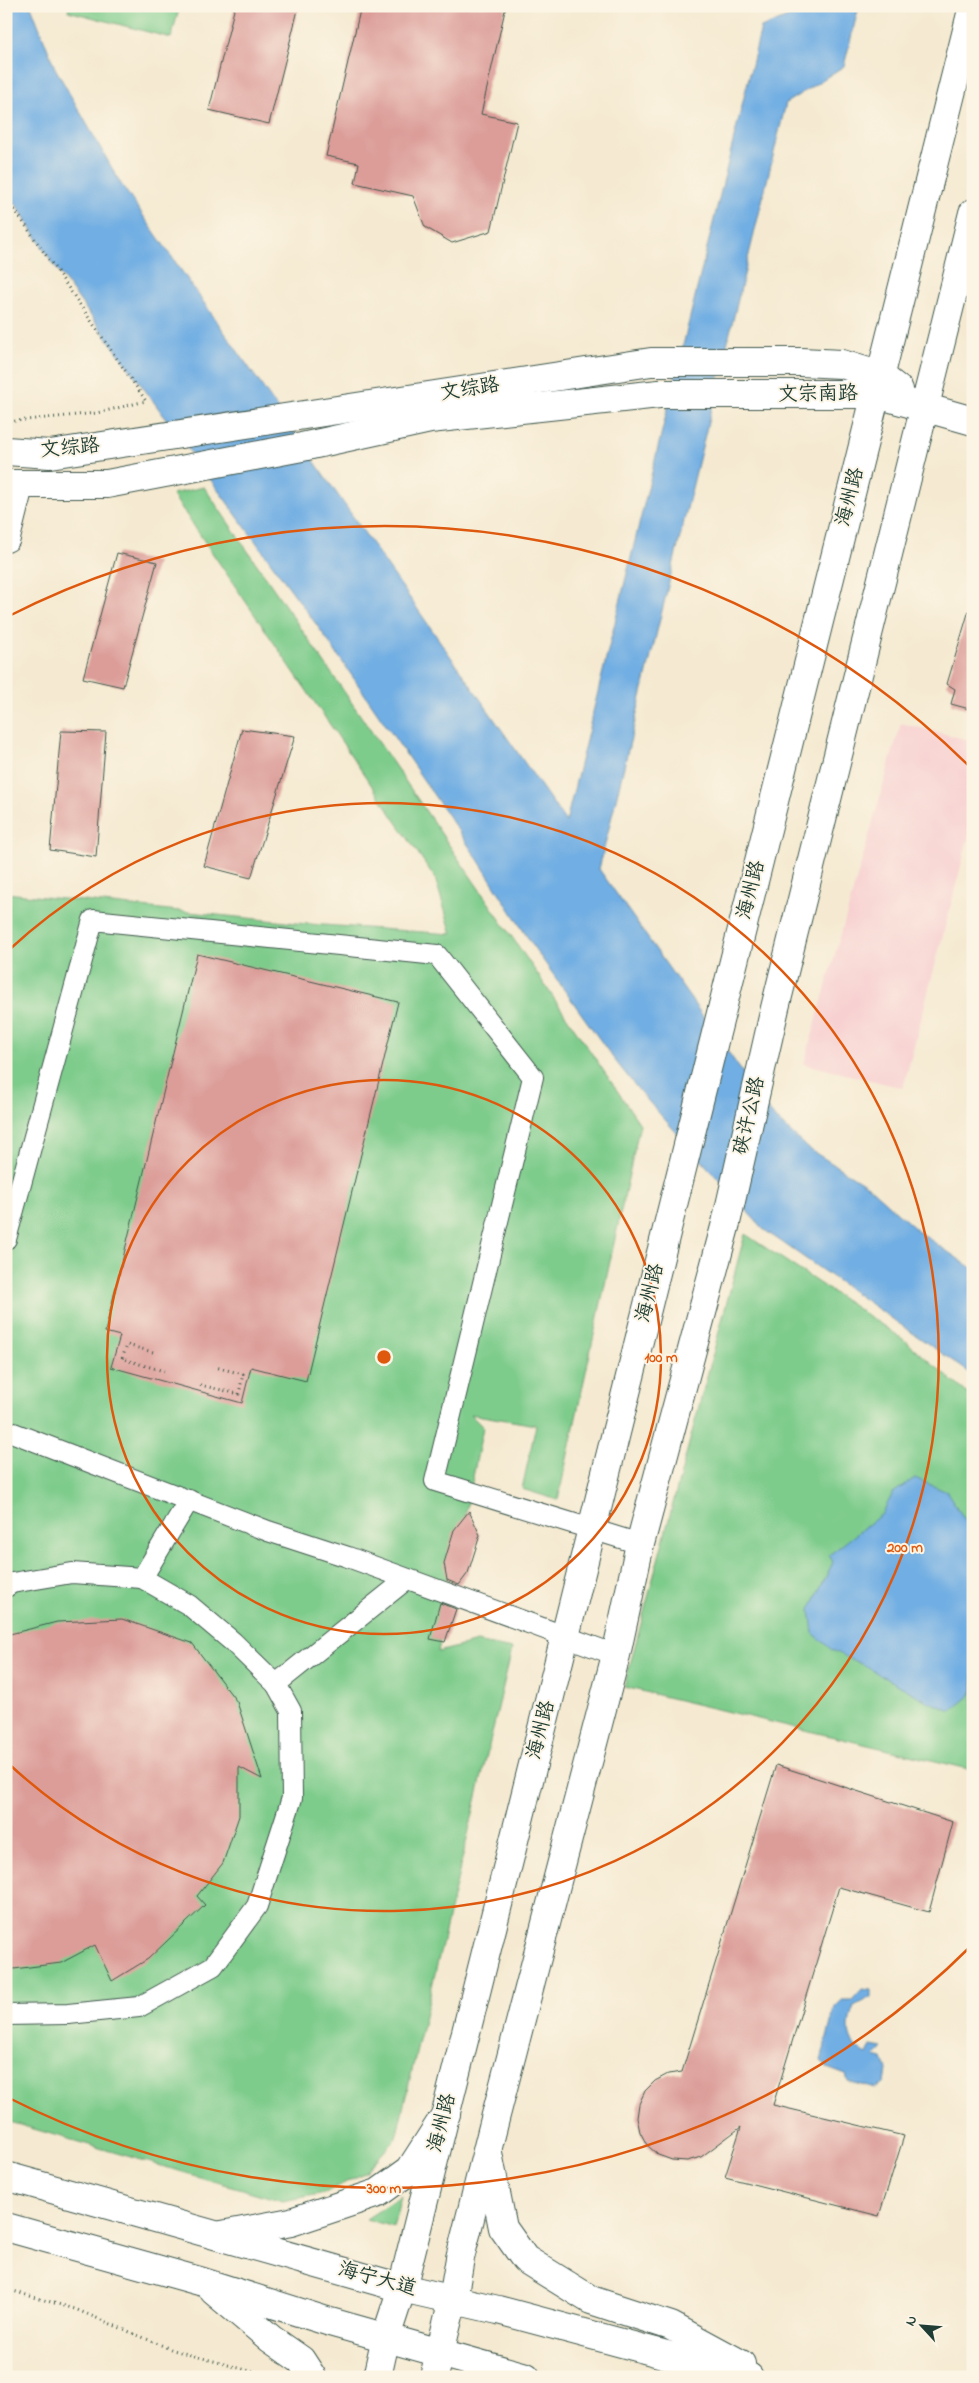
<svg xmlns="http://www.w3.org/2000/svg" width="979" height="2383" font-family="'Indie Flower','LXGW WenKai TC',sans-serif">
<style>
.built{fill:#f7cfd0}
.green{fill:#7ecc8c;stroke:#4e8460}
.water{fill:#71aee3;stroke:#48768c}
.building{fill:#dc9d99}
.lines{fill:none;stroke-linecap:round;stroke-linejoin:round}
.street-casing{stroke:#3f574c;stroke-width:22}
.secondary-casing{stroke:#3f574c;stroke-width:30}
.primary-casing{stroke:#3f574c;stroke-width:30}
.highway-casing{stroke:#3f574c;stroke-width:30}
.path{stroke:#3f574c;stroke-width:3;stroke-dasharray:1 4;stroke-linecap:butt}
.street{stroke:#fff;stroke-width:20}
.secondary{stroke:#fff;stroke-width:28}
.primary{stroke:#fff;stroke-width:28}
.highway{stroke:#fff;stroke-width:28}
.ring{fill:none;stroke:#de580e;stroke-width:2.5}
.labels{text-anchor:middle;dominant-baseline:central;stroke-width:4;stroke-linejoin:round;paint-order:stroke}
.street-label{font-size:20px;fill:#1f3d34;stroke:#fcf5e5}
.centre{fill:#de580e;stroke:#fcf5e5;stroke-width:2.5}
.ring-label{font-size:15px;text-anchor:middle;font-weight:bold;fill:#de580e;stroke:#fcf5e5;stroke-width:4;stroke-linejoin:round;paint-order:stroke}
</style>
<rect width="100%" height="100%" fill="#fcf5e5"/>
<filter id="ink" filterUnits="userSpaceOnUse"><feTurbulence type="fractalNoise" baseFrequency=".02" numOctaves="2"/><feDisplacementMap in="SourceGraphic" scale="10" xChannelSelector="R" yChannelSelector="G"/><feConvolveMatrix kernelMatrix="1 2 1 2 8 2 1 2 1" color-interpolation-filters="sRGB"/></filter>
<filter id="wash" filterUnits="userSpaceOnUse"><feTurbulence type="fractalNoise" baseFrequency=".0096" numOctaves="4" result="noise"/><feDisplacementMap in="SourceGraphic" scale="20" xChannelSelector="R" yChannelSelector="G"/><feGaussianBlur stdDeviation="1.12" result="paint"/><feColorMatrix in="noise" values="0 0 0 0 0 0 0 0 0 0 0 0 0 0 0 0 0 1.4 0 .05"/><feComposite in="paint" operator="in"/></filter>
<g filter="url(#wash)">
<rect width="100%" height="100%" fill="#f5ead1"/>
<polygon class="built" points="901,723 973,741 973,820 903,1088 804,1064"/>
<g class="green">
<polygon points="69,6 180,6 171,38 68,11"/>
<polygon points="204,487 640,1124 558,1500 522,1489 536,1425 470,1414 483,1427 438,1652 477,1642 512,1649 396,2138 366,2172 325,2193 283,2201 6,2121 6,893 295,923 452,934 435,878 172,494"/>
<polygon points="745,1234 903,1339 973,1398 973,1770 624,1687"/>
<polygon points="401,2196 393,2227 366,2219"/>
</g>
<g class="water">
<polygon points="6,6 31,6 55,68 121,184 566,822 761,28 802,11 803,6 859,6 844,66 786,103 599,869 774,1117 806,1147 868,1186 919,1232 973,1269 973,1375 763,1229 641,1093 613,1058 535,949 477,858 324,635 53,264 6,188"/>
<polygon points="915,1478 947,1492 967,1523 973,1544 973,1690 971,1695 951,1711 927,1701 861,1664 832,1650 813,1633 810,1610 833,1562 829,1555 882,1514 893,1493"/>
<path d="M 862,1989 L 871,1990 L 871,1997 L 854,2006 C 846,2026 846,2044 867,2055 L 871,2046 L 883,2048 L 875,2057 L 883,2059 L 887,2070 L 885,2082 L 876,2089 L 848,2081 L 846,2075 L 827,2068 L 821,2061 L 835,2007 L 842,2000 L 852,2000 Z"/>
</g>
<g id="blocks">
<g class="building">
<polygon points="235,6 299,6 269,124 209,110"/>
<polygon points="361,6 506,6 481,114 517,122 491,231 452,243 425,227 413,196 355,183 359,163 326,156"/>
<polygon points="117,553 157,562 123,687 83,678"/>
<polygon points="969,610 973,610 973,710 951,704 955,689 947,684"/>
<polygon points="242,729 295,736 251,878 204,866"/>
<polygon points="61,731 106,732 96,857 50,850"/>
<polygon points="197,954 398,1002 306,1381 251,1367 242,1403 111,1367 120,1336 105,1332"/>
<polygon points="469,1511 480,1535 468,1573 459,1585 447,1580 444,1563 454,1530"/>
<polygon points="440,1603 456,1609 445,1642 430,1639"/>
<polygon points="122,1619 192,1643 237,1702 262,1779 239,1767 239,1816 223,1863 197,1896 205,1905 148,1959 112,1981 95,1945 61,1963 6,1970 6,1635 57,1622"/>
<polygon points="776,1765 953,1822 929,1912 839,1887 773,2105 904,2136 879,2216 725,2177 741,2127 701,2157 687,2161 672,2160 658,2155 647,2145 640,2132 637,2118 639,2104 645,2091 655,2081 668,2074 682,2072"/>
</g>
</g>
</g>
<g filter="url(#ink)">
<use href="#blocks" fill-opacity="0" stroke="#3f574c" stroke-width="1"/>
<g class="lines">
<defs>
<g id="street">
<polyline points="6,1239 93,920 437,955 533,1077 435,1481 640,1544"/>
<polyline points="6,1430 268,1531 348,1557 616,1655"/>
<polyline points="142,1578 189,1605 233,1642 276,1684"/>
<polyline points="6,1587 12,1583 72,1573 142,1578 189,1500"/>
<polyline points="6,2015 68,2014 139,2007 213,1966 257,1906 292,1798 291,1711 276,1684 407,1579"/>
</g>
<g id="secondary">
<polyline points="6,451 50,454 651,362 801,362 842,364 881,376 899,390"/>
<polyline points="6,484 107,484 302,447 430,419 659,394 877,394 973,421"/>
<polyline points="6,538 19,486"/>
</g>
<g id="primary">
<polyline points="402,2288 973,6"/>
<polyline points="453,2299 460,2258 496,2115 616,1655 640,1544 726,1223 775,1008 973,213"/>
</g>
<g id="highway">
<polyline points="488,2153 503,2228 525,2259 591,2300 671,2326 741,2364"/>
<polyline points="6,2176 402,2288 498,2310 749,2377"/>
<polyline points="6,2227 203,2282 330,2322 526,2377"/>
<polyline points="222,2235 291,2222 378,2193 410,2170 446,2114"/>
<polyline points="214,2291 271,2339 301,2360 312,2377"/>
<polyline points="377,2377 386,2337 402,2288"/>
<polyline points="434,2377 453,2299"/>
</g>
</defs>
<use href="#street" class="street-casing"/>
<use href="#secondary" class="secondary-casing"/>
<use href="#primary" class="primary-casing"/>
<use href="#highway" class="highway-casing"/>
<g class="path">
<polyline points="6,197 146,401 97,413 6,422"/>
<polyline points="153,1352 127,1345 122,1359 164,1371"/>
<polyline points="200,1385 239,1394 243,1374 215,1367"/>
<polyline points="6,2289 75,2309 173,2350 272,2377"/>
</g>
<use href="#street" class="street"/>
<use href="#secondary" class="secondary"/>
<use href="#primary" class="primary"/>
<use href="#highway" class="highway"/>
</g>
</g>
<g class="ring">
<circle cx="384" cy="1357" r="277"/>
<path d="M10 949A554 554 0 1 1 10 1765"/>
<path d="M972 1945A831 831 0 0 1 7 2097M7 617A831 831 0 0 1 972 769"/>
</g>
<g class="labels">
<g class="street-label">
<text transform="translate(470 390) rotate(-9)">文综路</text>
<text transform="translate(818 395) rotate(-1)">文宗南路</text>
<text transform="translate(70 449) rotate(-5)">文综路</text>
<text transform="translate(851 497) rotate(-76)">海州路</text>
<text transform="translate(752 890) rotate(-76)">海州路</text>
<text transform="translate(750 1116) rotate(-77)">硖许公路</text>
<text transform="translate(651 1293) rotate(-76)">海州路</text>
<text transform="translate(542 1730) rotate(-76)">海州路</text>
<text transform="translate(443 2123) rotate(-76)">海州路</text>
<text transform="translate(377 2280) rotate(15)">海宁大道</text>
</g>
</g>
<circle cx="384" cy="1357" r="8" class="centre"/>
<g class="ring-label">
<text x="661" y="1362">100 m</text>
<text x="905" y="1552">200 m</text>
<text x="384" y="2193">300 m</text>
</g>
<rect width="979" height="2383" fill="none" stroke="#fcf5e5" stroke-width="25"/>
<g transform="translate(922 2326) rotate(296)" stroke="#fcf5e5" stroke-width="4" paint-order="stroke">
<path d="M0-4L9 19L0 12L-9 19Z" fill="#1f3d34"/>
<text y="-8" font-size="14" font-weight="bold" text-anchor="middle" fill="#1f3d34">N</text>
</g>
</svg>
